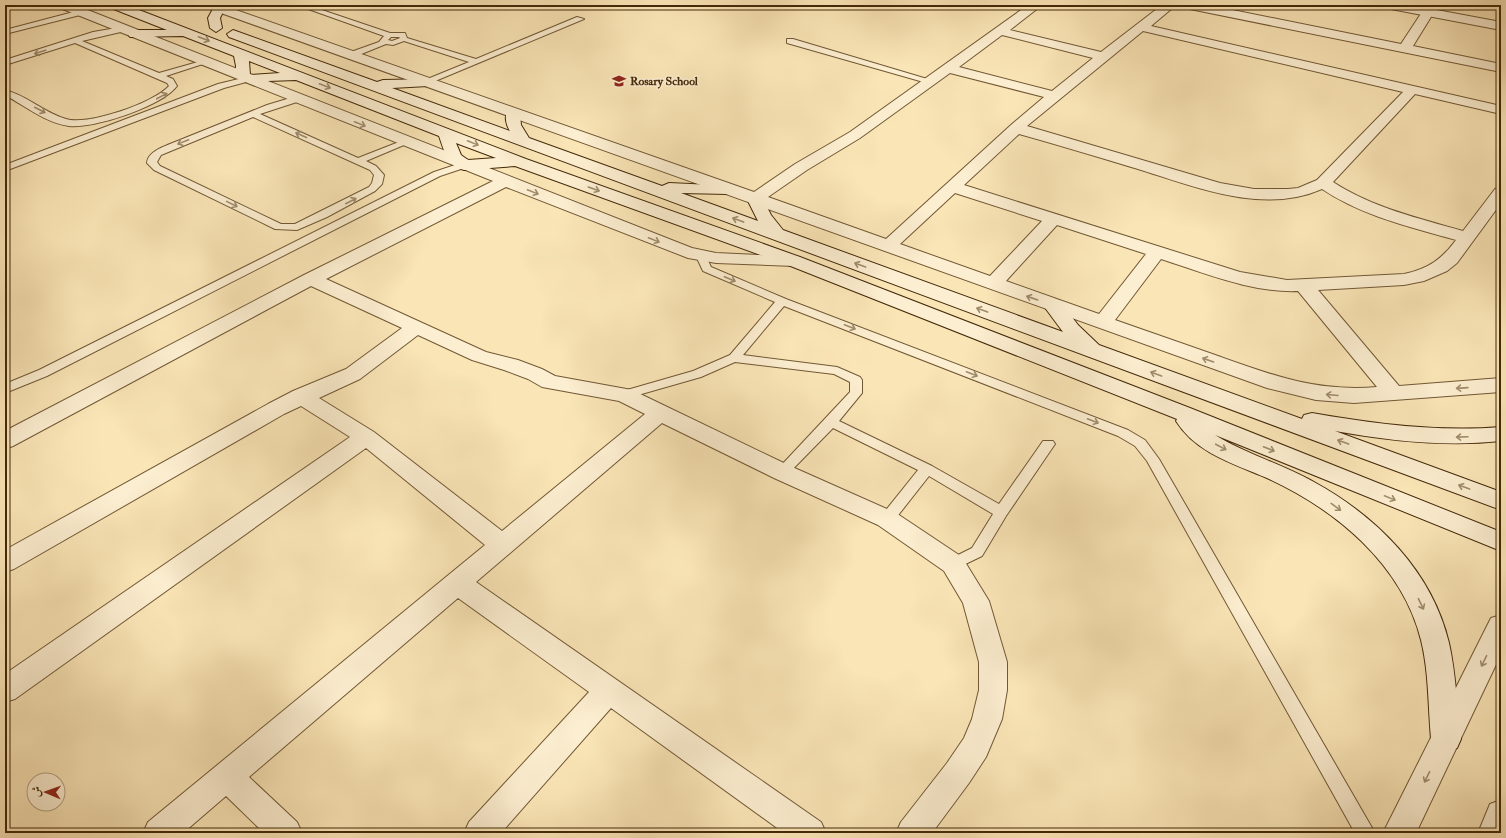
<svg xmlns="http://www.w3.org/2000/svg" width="1506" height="838" font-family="'IM FELL Double Pica',Amiri,serif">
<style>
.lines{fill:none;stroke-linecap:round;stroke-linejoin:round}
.service-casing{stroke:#715834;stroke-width:2}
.minor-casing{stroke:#715834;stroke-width:2}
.tertiary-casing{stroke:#715834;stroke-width:2}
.secondary-casing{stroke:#432909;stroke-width:2}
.service{fill:#fceed0;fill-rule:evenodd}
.minor{fill:#fceed0;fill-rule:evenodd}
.tertiary{fill:#fceed0;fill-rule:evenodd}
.secondary{fill:#fceed0;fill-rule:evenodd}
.oneway{stroke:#a08c6c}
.labels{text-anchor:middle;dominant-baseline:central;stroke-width:3;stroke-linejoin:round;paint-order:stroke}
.far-poi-label{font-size:12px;font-weight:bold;fill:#432909;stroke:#fceed0;text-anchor:start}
</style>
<rect width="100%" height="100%" fill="#fae5b6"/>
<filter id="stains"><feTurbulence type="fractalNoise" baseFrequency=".005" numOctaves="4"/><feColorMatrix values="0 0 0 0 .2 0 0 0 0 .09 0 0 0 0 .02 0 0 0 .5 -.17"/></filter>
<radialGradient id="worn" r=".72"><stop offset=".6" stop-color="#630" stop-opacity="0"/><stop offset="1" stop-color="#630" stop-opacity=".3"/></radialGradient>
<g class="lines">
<defs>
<g id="service">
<polygon points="221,5 230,5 221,9 217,9 217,7"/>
<path d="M 297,5 L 307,5 L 390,33 L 405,33 L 407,38 L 476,59 L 577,17 L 584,19 L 428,84 L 424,82 L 425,80 L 469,62 L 404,41 L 393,45 L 386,44 L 354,57 L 348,57 L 348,53 L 379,42 L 384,36 ZM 391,37 L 399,37 L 400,38 L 392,41 L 388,40 Z"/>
<polygon points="81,10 85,12 84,14 5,34 5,30"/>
<path d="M 122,27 L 126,29 L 125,31 L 82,41 L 159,73 L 205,60 L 209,62 L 166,76 L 173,79 L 177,86 C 162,106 94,129 69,126 C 46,123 25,106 5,95 L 5,90 C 26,95 45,113 66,119 C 87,126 154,103 169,86 L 167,83 L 75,43 L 5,65 L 5,60 L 93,32 Z"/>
<polygon points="787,39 793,39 934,81 927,83 787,43"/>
<polygon points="247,77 251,79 250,81 224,88 5,171 5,165 218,84"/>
<path d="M 297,96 L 301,99 L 300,101 L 260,114 L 358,158 L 404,140 L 410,140 L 411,142 L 366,161 L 376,166 L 384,175 L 382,184 L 375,191 L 327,217 L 297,230 L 275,229 L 154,170 L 147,163 C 148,152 161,148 170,144 L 267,105 ZM 253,117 L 370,170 L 374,175 L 372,183 L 369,187 L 295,224 L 281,224 L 160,166 L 157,162 L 161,155 Z"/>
<polygon points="464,162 467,163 467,167 440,176 47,376 5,393 5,384 39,370 434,172"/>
<polygon points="701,253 705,254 711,267 786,299 1128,430 1145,440 1159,459 1375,833 1355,833 1147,461 1135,446 1118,436 784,306 743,355 837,367 860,377 862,380 862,393 839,421 932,466 999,504 1043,441 1053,441 1055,444 1006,516 982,556 953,570 948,568 945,564 948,560 972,548 993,514 929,476 892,523 887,524 882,523 880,519 882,515 918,470 833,428 787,475 782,477 777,475 775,472 850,392 850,382 834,374 735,362 701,377 624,399 620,398 618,395 620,392 693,371 730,355 775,302 703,271 696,256"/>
</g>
<g id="minor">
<path d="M 58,5 L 75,5 L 692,248 L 716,253 L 800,257 L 803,261 L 800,265 L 794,266 L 716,263 L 688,258 L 506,187 L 326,279 L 486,352 L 518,360 L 542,369 L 555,376 L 632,390 L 790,466 L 896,513 L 962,557 L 989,601 L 1007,662 L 1007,690 L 1002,719 L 986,757 L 969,783 L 932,833 L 896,833 L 901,822 L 947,763 L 964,738 L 972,719 L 979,690 L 979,662 L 963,603 L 944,571 L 878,525 L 774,478 L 662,423 L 476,582 L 821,822 L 826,833 L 784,833 L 611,708 L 501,833 L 464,833 L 469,822 L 589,692 L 458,598 L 249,777 L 297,822 L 302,833 L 264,833 L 226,796 L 183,833 L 143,833 L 148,822 L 485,545 L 366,448 L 15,699 L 5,702 L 5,674 L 350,437 L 301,406 L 284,414 L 14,569 L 5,572 L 5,550 L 268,404 L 293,391 L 346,369 L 402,328 L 311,286 L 13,446 L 5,449 L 5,431 L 304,275 L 493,181 L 60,8 ZM 418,335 L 472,360 L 504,370 L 528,379 L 542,387 L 619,401 L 645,414 L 502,531 L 374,432 L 319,398 L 360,379 Z"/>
<path d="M 205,5 L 222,5 L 754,192 L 795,164 L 850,132 L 1028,5 L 1042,5 L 1010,30 L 1101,52 L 1162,5 L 1176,5 L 1151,26 L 1501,106 L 1501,114 L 1415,94 L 1333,182 C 1373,208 1418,218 1463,231 L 1495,189 L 1501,187 L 1501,203 L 1457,263 L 1447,271 L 1424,281 L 1404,285 L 1318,290 L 1399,386 L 1501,378 L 1501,392 L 1354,403 L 1316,400 L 1267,388 L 207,8 ZM 1143,31 L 1403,92 L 1317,180 L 1298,188 L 1288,189 L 1254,189 L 1220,183 L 1027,126 ZM 1002,35 L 1093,58 L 1052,91 L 959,67 ZM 950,73 L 1044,97 L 1011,125 L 886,239 L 768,197 L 807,170 L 860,138 ZM 1019,134 C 1059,145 1098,157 1138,169 C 1196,187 1263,215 1322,189 C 1362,216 1410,227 1456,240 C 1442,259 1428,269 1404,274 L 1287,280 L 1240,272 L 964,185 ZM 955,193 L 1042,221 L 990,276 L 900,244 ZM 1057,225 L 1146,254 L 1099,314 L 1006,281 ZM 1161,259 C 1205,273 1252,293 1298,291 L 1377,387 C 1317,392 1274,376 1218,356 C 1184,344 1149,332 1115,320 Z"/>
<polygon points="1184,5 1208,5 1401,44 1424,9 1428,8 1434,12 1413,46 1501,64 1501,72 1190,9"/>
</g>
<g id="tertiary">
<polygon points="1385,5 1410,5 1501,22 1501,30 1391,9"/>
<polygon points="1501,615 1501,654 1416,833 1383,833 1491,618"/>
<polygon points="1501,800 1501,833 1478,833 1490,804"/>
</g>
<g id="secondary">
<path d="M 109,5 L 126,5 L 526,159 L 800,257 L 1190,408 L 1501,532 L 1501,551 L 1215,435 C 1246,454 1282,464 1314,482 C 1376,516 1432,571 1449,643 C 1456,674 1457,707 1461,739 L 1457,748 L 1446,752 L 1435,748 L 1431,739 C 1428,706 1429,672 1421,640 C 1402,564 1335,509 1267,478 C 1234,464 1196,453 1176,421 L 1177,419 L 788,265 L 515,166 L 464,170 C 447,166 444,150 439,136 L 296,80 L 242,82 L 235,75 L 236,66 L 234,56 L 183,36 L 130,37 L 128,34 L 130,31 L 134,30 L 167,30 L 111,8 ZM 249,61 L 280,73 L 250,75 ZM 456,143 L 496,158 L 468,160 L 461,155 Z"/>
<polygon points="215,5 221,5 225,8 220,18 222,28 216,32 210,28 208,18"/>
<path d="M 233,30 L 377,82 L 383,80 L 433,79 L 435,82 L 433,85 L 428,86 L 392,88 L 510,131 C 506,125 504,116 508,110 L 518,110 L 520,113 L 521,125 L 529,138 L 662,186 L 669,183 L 734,186 L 736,189 L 734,192 L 728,194 L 681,193 L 758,221 L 747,199 L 749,195 L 755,194 L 761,195 L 771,215 L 783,230 L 1063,332 L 1043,305 L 1046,301 L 1053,299 L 1060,301 L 1078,325 L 1099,345 L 1302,419 L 1304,415 L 1312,413 C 1375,424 1437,432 1501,427 L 1501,441 C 1445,447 1390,441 1335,431 L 1501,492 L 1501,510 L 229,37 L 227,34 Z"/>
</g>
</defs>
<use href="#service" class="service-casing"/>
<use href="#minor" class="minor-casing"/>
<use href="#tertiary" class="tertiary-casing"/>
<use href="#secondary" class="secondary-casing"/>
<use href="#service" class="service"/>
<use href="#minor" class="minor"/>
<use href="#tertiary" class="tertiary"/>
<use href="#secondary" class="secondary"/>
</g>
<defs><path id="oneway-shaft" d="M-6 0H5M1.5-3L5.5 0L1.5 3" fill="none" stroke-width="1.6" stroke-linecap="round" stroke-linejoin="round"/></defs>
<g class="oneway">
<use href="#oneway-shaft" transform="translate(204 39) rotate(21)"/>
<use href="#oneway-shaft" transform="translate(40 52) rotate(162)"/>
<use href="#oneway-shaft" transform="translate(325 86) rotate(21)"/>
<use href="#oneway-shaft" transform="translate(162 96) rotate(-28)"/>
<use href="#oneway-shaft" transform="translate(40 110) rotate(27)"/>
<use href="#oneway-shaft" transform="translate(360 124) rotate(22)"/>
<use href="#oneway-shaft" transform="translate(301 135) rotate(-156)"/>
<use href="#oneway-shaft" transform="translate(183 142) rotate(158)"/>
<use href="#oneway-shaft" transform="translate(473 143) rotate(22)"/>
<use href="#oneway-shaft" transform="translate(594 189) rotate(20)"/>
<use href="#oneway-shaft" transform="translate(533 192) rotate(22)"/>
<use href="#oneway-shaft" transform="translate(351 201) rotate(-27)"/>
<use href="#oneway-shaft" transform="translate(232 204) rotate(26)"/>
<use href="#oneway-shaft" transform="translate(738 220) rotate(-160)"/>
<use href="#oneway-shaft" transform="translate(654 240) rotate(22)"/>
<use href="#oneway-shaft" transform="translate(860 265) rotate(-160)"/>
<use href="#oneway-shaft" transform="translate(730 279) rotate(23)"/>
<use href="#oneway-shaft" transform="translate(1032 298) rotate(-161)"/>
<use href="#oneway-shaft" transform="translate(982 310) rotate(-160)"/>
<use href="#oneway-shaft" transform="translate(850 327) rotate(21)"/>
<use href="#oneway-shaft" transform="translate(1208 360) rotate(-161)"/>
<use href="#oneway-shaft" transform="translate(972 374) rotate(21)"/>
<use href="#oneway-shaft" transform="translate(1156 374) rotate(-160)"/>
<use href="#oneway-shaft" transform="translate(1462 388) rotate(176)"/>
<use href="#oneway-shaft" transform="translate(1332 395) rotate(-175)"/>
<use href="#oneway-shaft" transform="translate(1093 421) rotate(21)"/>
<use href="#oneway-shaft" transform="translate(1462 437) rotate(178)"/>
<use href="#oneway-shaft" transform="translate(1343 442) rotate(-160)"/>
<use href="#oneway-shaft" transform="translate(1221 447) rotate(28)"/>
<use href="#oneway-shaft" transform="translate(1269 449) rotate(22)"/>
<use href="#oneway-shaft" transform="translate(1464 487) rotate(-160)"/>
<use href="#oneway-shaft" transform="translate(1390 498) rotate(22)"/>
<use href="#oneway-shaft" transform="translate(1336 507) rotate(36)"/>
<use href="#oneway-shaft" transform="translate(1421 604) rotate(64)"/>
<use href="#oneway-shaft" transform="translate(1484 661) rotate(116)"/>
<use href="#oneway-shaft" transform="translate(1427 777) rotate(116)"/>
</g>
<defs>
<symbol id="school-bare" viewBox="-9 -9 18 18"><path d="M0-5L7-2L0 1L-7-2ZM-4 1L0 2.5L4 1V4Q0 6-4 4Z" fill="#8f2418" stroke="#fceed0" stroke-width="2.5" paint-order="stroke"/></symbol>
</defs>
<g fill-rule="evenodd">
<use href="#school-bare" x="609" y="71" width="20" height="20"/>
</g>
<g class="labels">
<g class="far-poi-label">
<text x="630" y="81">Rosary School</text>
</g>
</g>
<rect width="1506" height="838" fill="none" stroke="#fae5b6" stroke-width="20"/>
<rect x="6" y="6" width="1494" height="826" fill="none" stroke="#432909" stroke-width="2"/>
<rect x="10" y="10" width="1486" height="818" fill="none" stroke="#432909"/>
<g transform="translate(46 792) rotate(272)"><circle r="19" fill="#fceed0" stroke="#b29f80"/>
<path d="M0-3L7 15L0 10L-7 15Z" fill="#8f2418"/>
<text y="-6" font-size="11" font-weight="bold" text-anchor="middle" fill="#432909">ش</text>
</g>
<rect width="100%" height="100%" filter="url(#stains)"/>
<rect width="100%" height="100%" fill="url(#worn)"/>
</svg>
